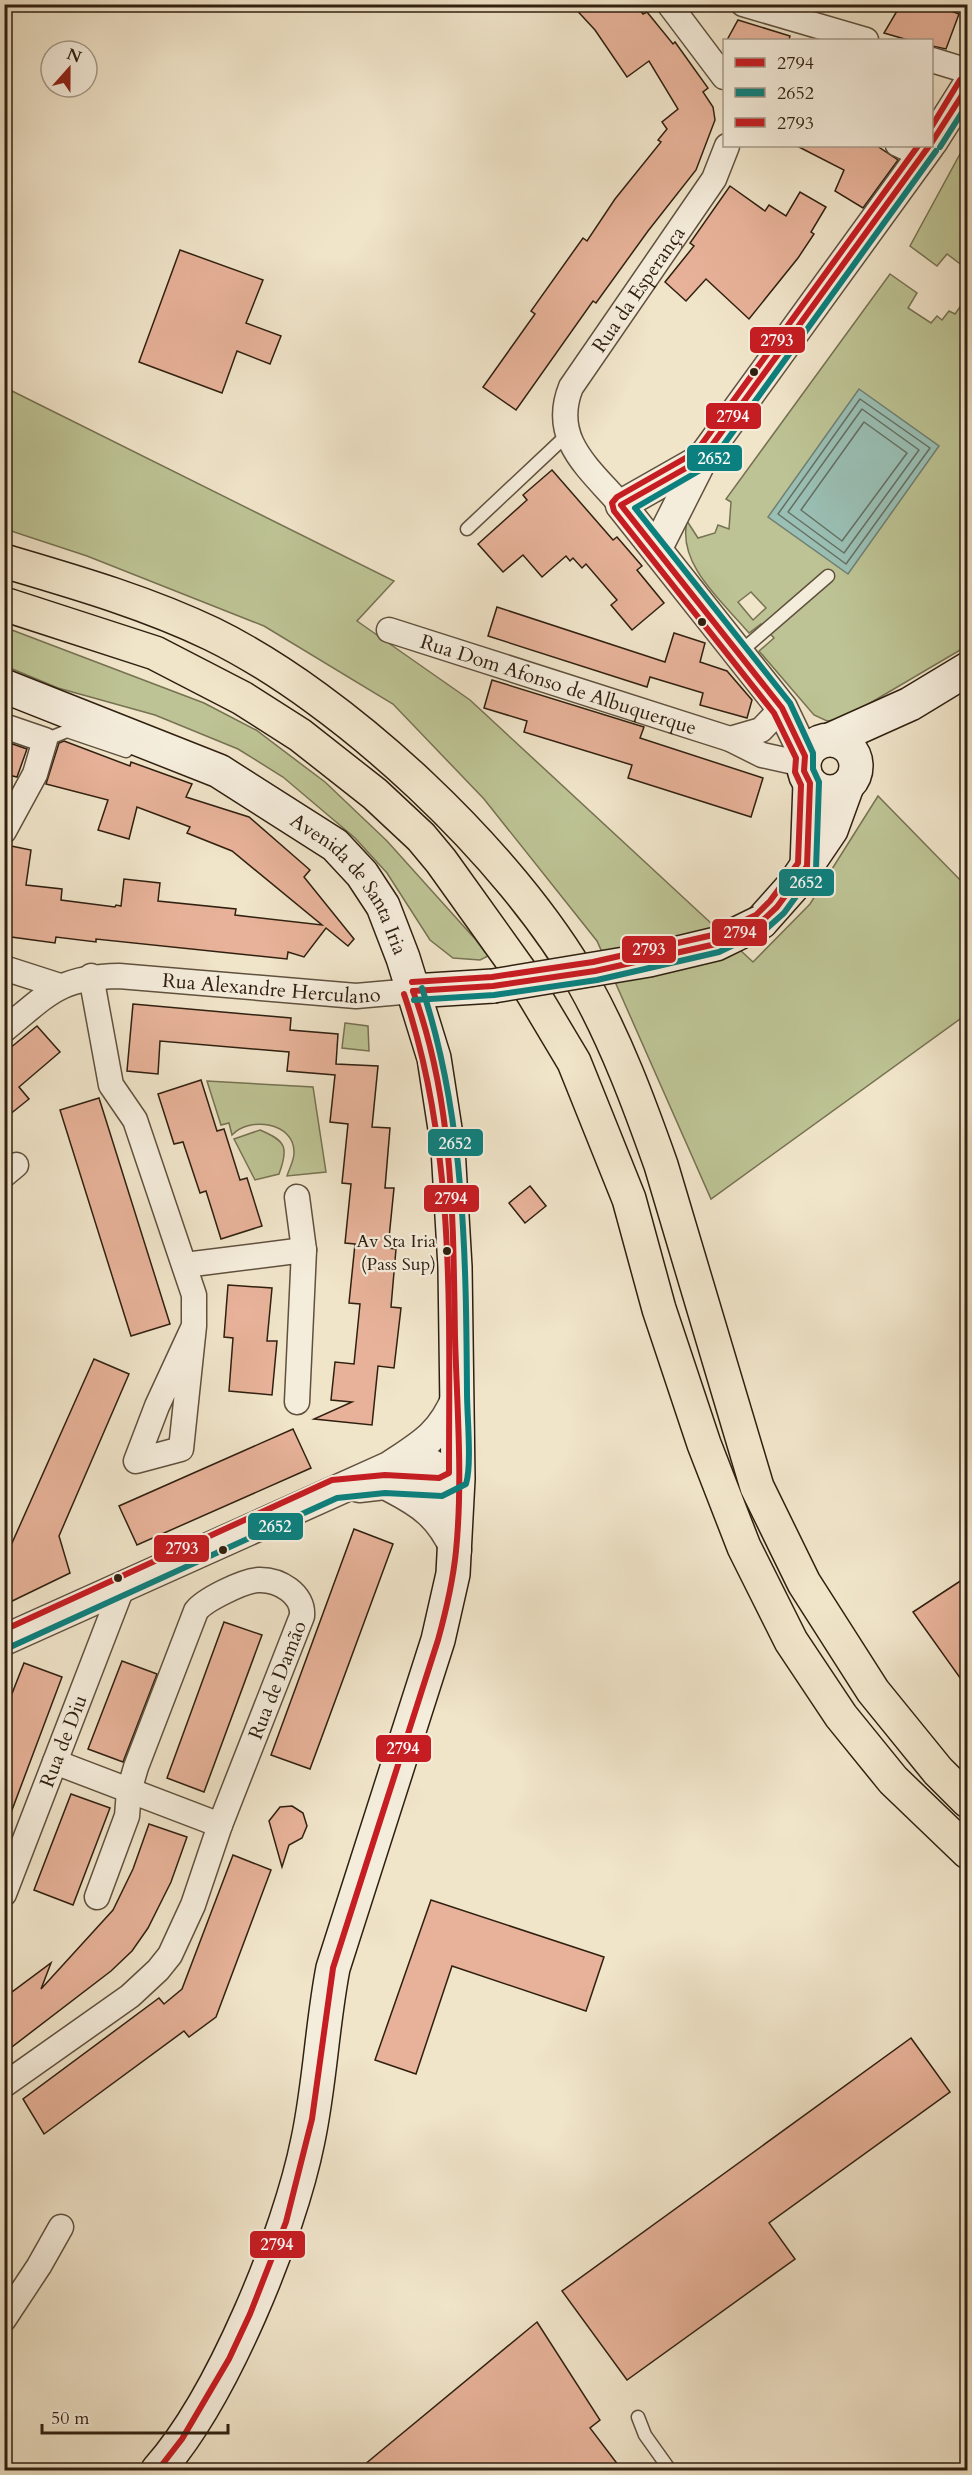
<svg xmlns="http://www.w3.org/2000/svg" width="972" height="2475" font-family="Cardo,serif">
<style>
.green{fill:#bdc394;stroke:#767252;stroke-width:1.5;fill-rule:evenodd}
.water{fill:#9abfb4;stroke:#707f72;stroke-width:1.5}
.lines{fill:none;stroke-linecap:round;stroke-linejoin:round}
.shore{stroke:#657062;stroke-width:1.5}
.building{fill:#e7b299;stroke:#302010;stroke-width:1.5}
.service-casing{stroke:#60513e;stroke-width:15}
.pedestrian-casing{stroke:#60513e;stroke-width:21}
.minor-casing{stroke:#60513e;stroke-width:27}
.tertiary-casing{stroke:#60513e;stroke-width:33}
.secondary-casing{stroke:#302010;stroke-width:36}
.trunk-casing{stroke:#302010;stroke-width:36}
.service{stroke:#f5eddc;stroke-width:12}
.pedestrian{stroke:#f5eddc;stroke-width:18}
.minor{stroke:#f5eddc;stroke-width:24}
.tertiary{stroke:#f5eddc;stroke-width:30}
.secondary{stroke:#f5eddc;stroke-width:33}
.trunk{stroke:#f0e4c9;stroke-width:33}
.secondary-bridge-casing{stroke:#302010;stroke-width:36;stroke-linecap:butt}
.secondary-bridge{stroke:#f5eddc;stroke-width:33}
.bus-1-casing{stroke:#f5eddc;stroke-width:10}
.bus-2-casing{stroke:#f5eddc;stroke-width:10}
.bus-3-casing{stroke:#f5eddc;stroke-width:10}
.bus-1{stroke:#c61d23;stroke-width:6}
.bus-2{stroke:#0c807e;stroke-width:6}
.bus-3{stroke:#c61d23;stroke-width:6}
.bus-dot{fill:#302010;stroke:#f5eddc;stroke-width:2}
.labels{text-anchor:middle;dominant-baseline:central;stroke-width:4.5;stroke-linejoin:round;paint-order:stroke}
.bus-label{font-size:18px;fill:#302010;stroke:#f5eddc;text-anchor:end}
.street-label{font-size:20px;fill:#302010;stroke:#f5eddc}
.line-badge{stroke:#f5eddc;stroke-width:2}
.badge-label{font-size:16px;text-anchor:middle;font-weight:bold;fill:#fff}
</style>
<rect width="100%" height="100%" fill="#f0e4c9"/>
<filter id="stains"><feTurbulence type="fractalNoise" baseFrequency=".00333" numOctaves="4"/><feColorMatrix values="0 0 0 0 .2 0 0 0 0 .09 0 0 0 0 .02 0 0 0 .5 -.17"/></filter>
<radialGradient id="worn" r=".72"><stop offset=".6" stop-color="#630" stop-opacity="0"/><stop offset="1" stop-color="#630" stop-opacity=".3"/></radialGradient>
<g class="green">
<polygon points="967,141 967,269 947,254 937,266 910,246"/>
<path d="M 890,274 L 917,293 L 908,308 L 931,323 L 937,316 L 942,320 L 949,311 L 955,314 L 967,297 L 967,646 L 843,719 L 827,721 L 814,715 L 759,651 L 774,638 L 761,624 L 749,633 C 723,602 677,565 687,521 L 698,538 L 715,533 L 718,525 L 729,529 L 731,502 L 726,499 ZM 751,592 L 766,608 L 753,620 L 738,602 Z"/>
<polygon points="4,387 394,581 357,621 470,700 753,962 810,904 878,796 967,887 967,1014 711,1199 597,941 484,799 393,704 264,626 87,556 5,529"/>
<polygon points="4,627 204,703 256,730 325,782 387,841 476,940 488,956 480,960 453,958 430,940 387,873 355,838 283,777 238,749 155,715 58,688 5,666"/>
<polygon points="345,1023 368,1026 369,1051 342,1048"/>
<path d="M 207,1081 L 313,1087 L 326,1172 L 287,1176 C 289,1169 294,1161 294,1153 C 295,1122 249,1116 232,1135 L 229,1123 L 221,1125 Z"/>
<path d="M 260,1130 C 286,1141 289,1147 279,1174 L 255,1180 L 234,1139 Z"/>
</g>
<polygon class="water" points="859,389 939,446 848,574 768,517"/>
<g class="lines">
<g class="shore">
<polygon points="860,399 930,448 846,564 778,514"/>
<polygon points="862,409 919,450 844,553 788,512"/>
<polygon points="864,422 907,453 842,541 801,510"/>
</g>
</g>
<g class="building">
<polygon points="571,4 635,4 643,14 647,12 673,44 675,42 708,88 703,92 713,107 715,120 696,170 648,231 596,303 593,301 516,410 483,387 535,314 531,311 583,238 587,241 615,199 661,142 658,140 667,129 662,122 678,109 649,61 627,77 595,30"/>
<polygon points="901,4 933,4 959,14 946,49 932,46 932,40 908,40 884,33"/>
<polygon points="738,20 790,36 789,40 727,40"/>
<polygon points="797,146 877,146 898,160 863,208 835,191 844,170"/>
<polygon points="730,186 765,211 769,205 786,216 800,192 826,207 811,232 814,234 798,258 749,319 706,279 686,301 665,282 694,246 690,243"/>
<polygon points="180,250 263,280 246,323 281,336 270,364 237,351 222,393 139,362"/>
<polygon points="552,470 613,540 617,537 642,566 637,570 664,603 632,630 611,605 617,600 586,564 582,568 573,558 570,561 566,556 542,577 523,555 503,572 478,544 527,500 523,495"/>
<polygon points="497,607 665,662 674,633 705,643 700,662 727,671 752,700 747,718 700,705 703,693 650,677 647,687 488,636"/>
<polygon points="492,680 644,727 640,738 763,778 751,817 628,778 632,765 524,732 527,721 484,708"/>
<polygon points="4,741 27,749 17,777 4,774"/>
<polygon points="64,741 130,766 131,762 192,784 186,797 249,817 310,870 304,877 354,939 348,946 326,928 304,957 288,952 287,959 96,939 96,942 56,937 55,943 4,936 6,845 31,850 26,885 62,889 61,900 115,907 116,905 121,906 124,879 160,883 158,901 236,909 235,915 322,925 232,851 187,833 190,827 137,807 129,839 98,830 108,800 46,784 59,743"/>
<polygon points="133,1004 291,1018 290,1030 338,1034 336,1064 378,1066 372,1127 390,1128 385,1188 394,1188 388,1248 396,1249 391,1307 401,1308 394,1368 378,1366 372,1425 314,1419 352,1402 331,1400 335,1362 354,1364 360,1304 349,1303 355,1244 345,1243 351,1184 342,1183 348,1124 330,1122 335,1075 287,1071 289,1052 160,1041 158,1074 127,1071"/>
<polygon points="37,1026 60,1052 19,1087 29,1099 4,1119 4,1053"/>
<polygon points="201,1080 217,1131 224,1129 240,1180 247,1178 262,1226 221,1239 206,1191 200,1193 183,1142 174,1144 158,1094"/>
<polygon points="99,1098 170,1324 131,1336 60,1110"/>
<polygon points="530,1186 546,1206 525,1223 509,1203"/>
<polygon points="228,1285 272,1288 267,1341 277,1341 272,1395 229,1391 233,1338 224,1337"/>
<polygon points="94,1359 129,1374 59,1536 70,1573 4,1605 4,1561"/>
<polygon points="293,1429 311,1468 137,1545 119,1506"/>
<polygon points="354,1529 393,1544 310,1769 271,1755"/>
<polygon points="968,1576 968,1689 913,1612"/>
<polygon points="224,1622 262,1635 204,1792 167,1778"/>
<polygon points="122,1661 157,1674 123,1762 88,1749"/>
<polygon points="24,1663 62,1677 6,1826 4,1714"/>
<polygon points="71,1794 110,1808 73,1905 34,1890"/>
<polygon points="292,1806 303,1813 307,1826 302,1838 289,1845 282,1867 269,1821 280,1807"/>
<polygon points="149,1824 187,1837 171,1882 148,1928 132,1951 111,1971 4,2053 4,1998 51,1963 41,1989 113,1910 133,1869"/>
<polygon points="233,1855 271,1870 216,2017 189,2037 184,2031 44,2134 23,2099 159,1998 164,2004 182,1989"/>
<polygon points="431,1900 604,1957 586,2011 452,1966 416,2074 375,2060"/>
<polygon points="911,2038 950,2092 769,2223 795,2259 627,2380 562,2291"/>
<polygon points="537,2322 600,2420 590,2428 622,2470 358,2470"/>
</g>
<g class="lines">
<defs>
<g id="service">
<polyline points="467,529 567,435"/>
<polyline points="739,653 828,576"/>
<polyline points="45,740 67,731 126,751"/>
<polyline points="638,2417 645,2435 670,2470"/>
</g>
<polyline id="pedestrian" points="895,146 921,158"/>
<g id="minor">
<polyline points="669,4 724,77"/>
<polyline points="743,4 866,40"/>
<polyline points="932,60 968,71"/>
<path id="s1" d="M 621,505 C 589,468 550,439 571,387 L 714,179 L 727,146"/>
<path id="s2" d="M 389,630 L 730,739 L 762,755 L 803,764"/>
<polyline points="4,726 45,740 35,774 4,831"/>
<polyline points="730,739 761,730 782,708"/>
<polyline points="4,968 60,986"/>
<polyline points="91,976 111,1085 135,1120 194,1295 194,1326 181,1449 136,1461 157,1406 194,1326"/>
<path id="s3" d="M 4,1030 C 48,994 59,977 119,976 L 356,996 L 413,991"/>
<polyline points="4,1175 16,1165"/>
<polyline points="185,1265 304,1250"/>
<polyline points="297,1402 304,1250 297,1197"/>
<polyline points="55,1762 220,1825"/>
<path id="s4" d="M 4,1894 L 122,1588"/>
<path id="s5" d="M 4,2085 L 130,1996 L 158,1970 L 170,1955 L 193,1905 L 220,1825 L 302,1616 C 304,1594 279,1579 258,1580 C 243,1581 204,1600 196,1611 L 136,1767 L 129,1791 L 127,1816 L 97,1897"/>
<polyline points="4,2319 39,2266 61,2227"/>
</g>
<g id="tertiary">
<polyline points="932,142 968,85"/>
<polyline points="702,459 621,505 782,708 805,756"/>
<polyline points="657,548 702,459 929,146"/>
<polyline points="359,1487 385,1484 441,1487 458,1479 430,1464 392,1467"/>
<path d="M 391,1487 C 424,1504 440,1516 456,1550"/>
<path d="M 4,1640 L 389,1467 C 421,1446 442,1435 457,1397"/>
</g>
<g id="secondary">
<path id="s6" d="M 4,686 L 219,771 L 335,845 L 362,874 L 383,906 L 403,958 L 434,1058 L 448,1148 L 455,1267 L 458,1479 L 453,1574 L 438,1640 L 333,1968 C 322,2025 320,2083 308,2140 C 289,2235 222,2398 158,2470"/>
<polyline points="832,739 910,704 968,669"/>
<circle cx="830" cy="766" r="26"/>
<polyline points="807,866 810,783"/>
<polyline points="761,922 793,886 831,830 847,786"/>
<polyline points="413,991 493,986"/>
</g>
<g id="trunk">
<path d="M 4,561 C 75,582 145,602 212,634 C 345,699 511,855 584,984 C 616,1041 639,1103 661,1165 L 757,1487 L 804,1583 L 873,1691 L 938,1771 L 968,1801"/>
<polyline points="4,604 155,653 242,698 300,735 375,794 421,837 441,861 519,970 574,1062 629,1199 659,1309 704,1444 744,1547 791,1641 841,1716 893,1780 968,1852"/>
</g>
</defs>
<use href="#service" class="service-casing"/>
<use href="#pedestrian" class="pedestrian-casing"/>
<use href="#minor" class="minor-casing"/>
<use href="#tertiary" class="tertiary-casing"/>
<use href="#secondary" class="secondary-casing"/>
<use href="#trunk" class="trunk-casing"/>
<use href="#service" class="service"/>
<use href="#pedestrian" class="pedestrian"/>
<use href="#minor" class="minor"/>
<use href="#tertiary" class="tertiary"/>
<use href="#secondary" class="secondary"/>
<use href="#trunk" class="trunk"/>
<defs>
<polyline id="secondary-bridge" points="493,986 649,960 716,944 761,922"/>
</defs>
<use href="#secondary-bridge" class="secondary-bridge-casing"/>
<use href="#secondary-bridge" class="secondary-bridge"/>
<defs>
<g id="bus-1">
<polyline points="932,142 968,86"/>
<polyline points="413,991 493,986 595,971 716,944 761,922 777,907 807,866 810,783 804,771 805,756 782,708 621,505 702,459 929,146"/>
<path d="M 158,2470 L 182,2439 L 229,2359 L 250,2314 L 286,2222 L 312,2119 L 333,1968 L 438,1640 C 446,1611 453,1581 456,1551 C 463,1480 457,1407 455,1337 C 453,1220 454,1102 413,991"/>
</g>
<g id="bus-2">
<polyline points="940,147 968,103"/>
<polyline points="414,1000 494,995 597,980 719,952 765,930 784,913 816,869 819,782 813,769 813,753 790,703 635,508 709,465 936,151"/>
<path d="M 8,1648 L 337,1498 L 385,1493 L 442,1496 L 466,1484 C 472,1464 467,1416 467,1393 C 466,1257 465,1118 422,988"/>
</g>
<g id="bus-3">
<polyline points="932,126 960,80"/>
<polyline points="412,982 492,977 593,962 713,935 756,915 770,901 798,863 801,785 795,772 796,758 774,713 614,511 612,503 617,497 696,452 918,146"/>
<path d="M 4,1630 L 332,1480 L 385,1475 L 439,1478 L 449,1473 C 449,1314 456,1147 404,994"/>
</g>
</defs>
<use href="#bus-1" class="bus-1-casing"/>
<use href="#bus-2" class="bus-2-casing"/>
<use href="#bus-3" class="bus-3-casing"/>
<use href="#bus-1" class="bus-1"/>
<use href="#bus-2" class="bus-2"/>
<use href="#bus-3" class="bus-3"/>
</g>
<g class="bus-dot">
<circle cx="754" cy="372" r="5"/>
<circle cx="702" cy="622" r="5"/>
<circle cx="447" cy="1251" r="5"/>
<circle cx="223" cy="1550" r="5"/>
<circle cx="118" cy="1578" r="5"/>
</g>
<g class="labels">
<g class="bus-label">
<text x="436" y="1241">Av Sta Iria<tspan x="436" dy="23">(Pass Sup)</tspan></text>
</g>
<g class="street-label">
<text stroke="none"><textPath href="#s1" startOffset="256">Rua da Esperança</textPath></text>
<text stroke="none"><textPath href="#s2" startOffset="178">Rua Dom Afonso de Albuquerque</textPath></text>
<text stroke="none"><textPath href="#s6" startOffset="408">Avenida de Santa Iria</textPath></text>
<text stroke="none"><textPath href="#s3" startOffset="284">Rua Alexandre Herculano</textPath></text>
<text stroke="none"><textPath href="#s5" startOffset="507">Rua de Damão</textPath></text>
<text stroke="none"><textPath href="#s4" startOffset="164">Rua de Diu</textPath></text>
</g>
</g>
<g class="line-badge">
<rect x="749" y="326" width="57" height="28" rx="6" fill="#c61d23"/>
<rect x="705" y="402" width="57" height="28" rx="6" fill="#c61d23"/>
<rect x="686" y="444" width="57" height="28" rx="6" fill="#0c807e"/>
<rect x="778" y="868" width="57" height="29" rx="6" fill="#0c807e"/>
<rect x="711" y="918" width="57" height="29" rx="6" fill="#c61d23"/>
<rect x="621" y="935" width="56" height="29" rx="6" fill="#c61d23"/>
<rect x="427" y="1128" width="57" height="29" rx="6" fill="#0c807e"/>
<rect x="423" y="1184" width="57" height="29" rx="6" fill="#c61d23"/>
<rect x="247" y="1512" width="57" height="29" rx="6" fill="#0c807e"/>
<rect x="153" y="1534" width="57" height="29" rx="6" fill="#c61d23"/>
<rect x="375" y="1734" width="57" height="29" rx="6" fill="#c61d23"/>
<rect x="249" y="2230" width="57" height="29" rx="6" fill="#c61d23"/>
</g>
<g class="badge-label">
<text x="777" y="346">2793</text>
<text x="733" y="422">2794</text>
<text x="714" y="464">2652</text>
<text x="806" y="888">2652</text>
<text x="740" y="938">2794</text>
<text x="649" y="955">2793</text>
<text x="455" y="1149">2652</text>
<text x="451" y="1204">2794</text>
<text x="275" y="1532">2652</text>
<text x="182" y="1554">2793</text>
<text x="403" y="1754">2794</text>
<text x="277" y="2250">2794</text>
</g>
<rect width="972" height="2475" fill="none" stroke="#f0e4c9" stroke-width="24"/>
<rect x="6" y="6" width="960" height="2463" fill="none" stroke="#302010" stroke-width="3"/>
<rect x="12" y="12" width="948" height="2451" fill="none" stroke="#302010" stroke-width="1.5"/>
<rect x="723" y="39" width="210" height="108" fill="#f5eddc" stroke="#a69b8a" stroke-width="1.5"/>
<rect x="735" y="58" width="30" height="9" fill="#c61d23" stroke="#a69b8a" stroke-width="1.5"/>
<text x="777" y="69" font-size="18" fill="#302010">2794</text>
<rect x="735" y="88" width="30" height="9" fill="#0c807e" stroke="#a69b8a" stroke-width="1.5"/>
<text x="777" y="99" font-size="18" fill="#302010">2652</text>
<rect x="735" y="118" width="30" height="9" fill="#c61d23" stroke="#a69b8a" stroke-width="1.5"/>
<text x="777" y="129" font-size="18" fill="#302010">2793</text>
<g transform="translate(69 69) rotate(21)"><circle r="28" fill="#f5eddc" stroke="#a69b8a" stroke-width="1.5"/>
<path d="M0-4.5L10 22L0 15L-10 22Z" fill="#8f2418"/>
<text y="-9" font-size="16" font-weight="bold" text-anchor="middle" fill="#302010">N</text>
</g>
<path d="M42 2424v9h186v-9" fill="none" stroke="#302010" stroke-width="3"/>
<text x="51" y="2424" font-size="18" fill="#302010" stroke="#f5eddc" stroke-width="4.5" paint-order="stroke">50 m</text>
<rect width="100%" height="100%" filter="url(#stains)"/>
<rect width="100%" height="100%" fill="url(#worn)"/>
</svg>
